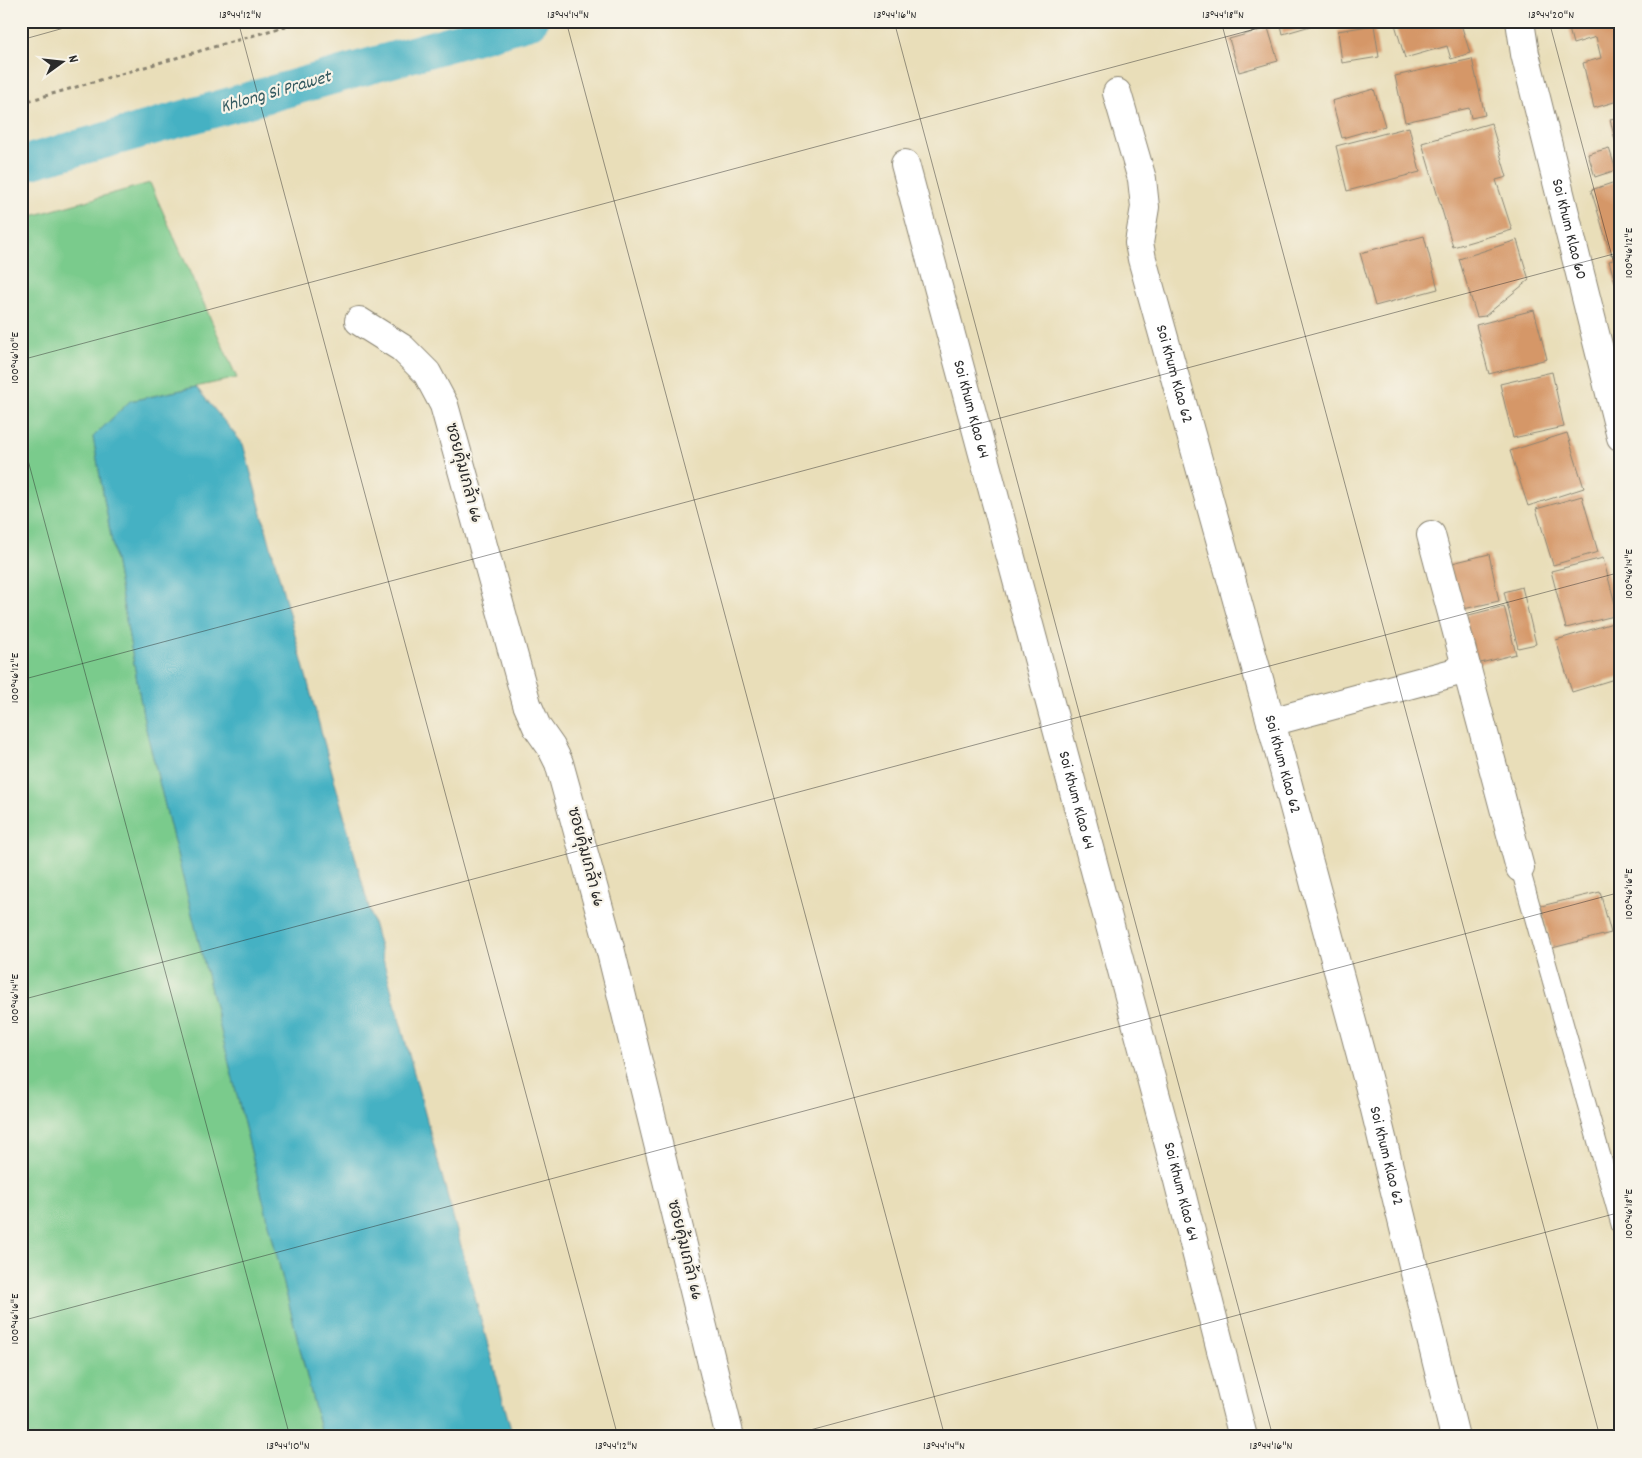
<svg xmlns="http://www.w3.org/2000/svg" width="1642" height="1458" font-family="Dekko,'Playpen Sans Thai',sans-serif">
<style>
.green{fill:#7acb8c;stroke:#527b5c}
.water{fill:#45b1c3;stroke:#386e77}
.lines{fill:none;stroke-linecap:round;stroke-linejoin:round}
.canal{stroke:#45b1c3;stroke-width:36}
.building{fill:#d59767}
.service-casing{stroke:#8a8472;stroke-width:20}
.minor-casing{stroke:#8a8472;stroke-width:30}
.path{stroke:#8a8472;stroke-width:3;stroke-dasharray:4 4;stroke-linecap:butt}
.service{stroke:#fff;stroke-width:18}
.minor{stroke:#fff;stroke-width:28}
.ticks{fill:none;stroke:#2b2b2b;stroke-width:1;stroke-opacity:0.45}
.labels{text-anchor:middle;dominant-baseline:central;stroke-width:4.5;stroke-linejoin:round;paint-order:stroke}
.street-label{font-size:16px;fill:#2b2b2b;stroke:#f7f3e8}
.water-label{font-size:18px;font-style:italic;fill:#345a60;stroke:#f7f3e8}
.neatline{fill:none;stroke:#2b2b2b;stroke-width:2}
.ticks-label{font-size:12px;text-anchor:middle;fill:#2b2b2b}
</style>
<rect width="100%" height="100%" fill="#f7f3e8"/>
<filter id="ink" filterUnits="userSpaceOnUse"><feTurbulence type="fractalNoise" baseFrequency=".02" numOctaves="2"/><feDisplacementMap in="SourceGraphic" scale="10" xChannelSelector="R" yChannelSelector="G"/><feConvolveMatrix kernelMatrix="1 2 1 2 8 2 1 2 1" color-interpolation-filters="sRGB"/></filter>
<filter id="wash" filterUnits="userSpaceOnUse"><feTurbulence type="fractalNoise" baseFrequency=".0096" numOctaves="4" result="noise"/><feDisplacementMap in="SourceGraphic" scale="20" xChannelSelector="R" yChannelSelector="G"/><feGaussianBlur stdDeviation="1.12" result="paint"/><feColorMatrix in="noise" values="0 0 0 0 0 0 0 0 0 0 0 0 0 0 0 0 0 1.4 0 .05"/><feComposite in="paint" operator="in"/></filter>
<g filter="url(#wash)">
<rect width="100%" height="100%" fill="#e9deb9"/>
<polygon class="green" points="150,183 237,378 130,401 93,437 145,725 322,1437 21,1437 21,219"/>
<polygon class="water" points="196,387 243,444 513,1437 322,1437 145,725 93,437 130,401"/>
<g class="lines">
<polyline class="canal" points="21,164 530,21"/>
</g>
<g id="blocks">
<g class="building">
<polygon points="1280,21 1317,21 1317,24 1283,34"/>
<polygon points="1394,21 1460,21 1470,53 1451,59 1447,46 1405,58"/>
<polygon points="1567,21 1621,21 1621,100 1594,108 1583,63 1601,58 1596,37 1573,44"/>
<polygon points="1374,25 1379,57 1342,63 1338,31"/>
<polygon points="1268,28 1278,61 1239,72 1229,39"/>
<polygon points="1472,59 1485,115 1471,118 1469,108 1405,122 1395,76"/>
<polygon points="1374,89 1385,126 1342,138 1332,101"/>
<polygon points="1621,117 1621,161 1620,161 1610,119"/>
<polygon points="1491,123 1507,177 1496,180 1512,230 1453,247 1422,143"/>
<polygon points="1409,127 1420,172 1347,191 1336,146"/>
<polygon points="1609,148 1616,170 1595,177 1588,154"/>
<polygon points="1621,180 1621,252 1611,255 1591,190"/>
<polygon points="1424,236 1438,289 1375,306 1360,253"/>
<polygon points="1517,240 1529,280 1485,316 1477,317 1459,259"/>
<polygon points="1621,258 1621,299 1620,299 1609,261"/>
<polygon points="1534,310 1547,359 1489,374 1476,325"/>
<polygon points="1552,372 1564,427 1513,438 1500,384"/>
<polygon points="1567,433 1584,488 1528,506 1510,451"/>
<polygon points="1582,496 1598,552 1553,565 1536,509"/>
<polygon points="1489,554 1499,601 1459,610 1448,564"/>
<polygon points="1603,558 1618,615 1566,628 1551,571"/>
<polygon points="1522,587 1536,644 1518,648 1504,592"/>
<polygon points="1504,606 1516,654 1473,665 1461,617"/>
<polygon points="1616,622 1621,638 1621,677 1572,692 1556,640"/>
<polygon points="1600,892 1611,933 1552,948 1541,906"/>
</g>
</g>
</g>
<g filter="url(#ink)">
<use href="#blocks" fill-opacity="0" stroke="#8a8472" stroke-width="1"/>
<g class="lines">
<defs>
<polyline id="service" points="1520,868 1621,1226"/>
<g id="minor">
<path id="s1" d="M 1520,21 L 1525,54 L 1621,437"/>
<path id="s2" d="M 1117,93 L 1142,179 L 1145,207 L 1139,243 L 1142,259 L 1271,722 L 1369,1085 L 1455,1437"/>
<path id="s3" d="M 905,164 L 1169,1145 L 1243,1437"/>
<polyline points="359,321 402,348 427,373 444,405 527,704 537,727 551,747 559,763 610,948 730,1437"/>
<polyline points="1431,535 1520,868"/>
<polyline points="1271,722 1467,669"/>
</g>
</defs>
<use href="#service" class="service-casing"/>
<use href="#minor" class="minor-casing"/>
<polyline class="path" points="21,103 303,21"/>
<use href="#service" class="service"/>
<use href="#minor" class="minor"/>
</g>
</g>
<path class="ticks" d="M 238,21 L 618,1437M 566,21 L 945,1437M 894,21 L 1273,1437M 1221,21 L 1600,1437M 1549,21 L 1621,290M 21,40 L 89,21M 21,360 L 1285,21M 21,434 L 290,1437M 21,680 L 1621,252M 21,1000 L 1621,572M 21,1321 L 1621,892M 784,1437 L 1621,1212"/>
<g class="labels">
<g class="street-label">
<text stroke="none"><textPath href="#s1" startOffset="214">Soi Khum Klao 60</textPath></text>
<text stroke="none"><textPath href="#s2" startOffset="290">Soi Khum Klao 62</textPath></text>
<text stroke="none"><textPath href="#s3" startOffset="254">Soi Khum Klao 64</textPath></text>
<text transform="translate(463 473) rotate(75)">ซอยคุ้มเกล้า 66</text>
<text stroke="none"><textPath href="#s2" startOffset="695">Soi Khum Klao 62</textPath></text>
<text stroke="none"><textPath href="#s3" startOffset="659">Soi Khum Klao 64</textPath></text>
<text transform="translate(585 857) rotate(75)">ซอยคุ้มเกล้า 66</text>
<text stroke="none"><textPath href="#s2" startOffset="1100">Soi Khum Klao 62</textPath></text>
<text stroke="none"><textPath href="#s3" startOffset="1064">Soi Khum Klao 64</textPath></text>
<text transform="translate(684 1250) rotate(76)">ซอยคุ้มเกล้า 66</text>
</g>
<g class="water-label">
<text transform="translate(276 93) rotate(-16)">Khlong Si Prawet</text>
</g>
</g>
<rect width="1642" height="1458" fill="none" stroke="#f7f3e8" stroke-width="55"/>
<g transform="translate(62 62) rotate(75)" stroke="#f7f3e8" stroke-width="4" paint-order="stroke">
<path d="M0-4L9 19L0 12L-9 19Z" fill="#2b2b2b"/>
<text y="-8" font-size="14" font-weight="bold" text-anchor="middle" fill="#2b2b2b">N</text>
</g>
<rect x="28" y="28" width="1586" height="1402" class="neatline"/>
<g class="ticks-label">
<text x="240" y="18">13°44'12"N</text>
<text x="568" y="18">13°44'14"N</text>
<text x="895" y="18">13°44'16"N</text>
<text x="1223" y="18">13°44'18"N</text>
<text x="1551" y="18">13°44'20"N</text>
<text transform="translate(1628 253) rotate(-90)" y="4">100°46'12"E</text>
<text transform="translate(14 358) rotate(-90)" y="4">100°46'10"E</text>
<text transform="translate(1628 574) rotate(-90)" y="4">100°46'14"E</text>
<text transform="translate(14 678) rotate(-90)" y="4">100°46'12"E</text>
<text transform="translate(1628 894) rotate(-90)" y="4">100°46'16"E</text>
<text transform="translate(14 999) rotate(-90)" y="4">100°46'14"E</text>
<text transform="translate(1628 1214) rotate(-90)" y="4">100°46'18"E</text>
<text transform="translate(14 1319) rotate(-90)" y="4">100°46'16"E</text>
<text x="288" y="1449">13°44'10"N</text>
<text x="616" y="1449">13°44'12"N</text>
<text x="944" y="1449">13°44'14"N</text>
<text x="1271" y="1449">13°44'16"N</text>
</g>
</svg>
